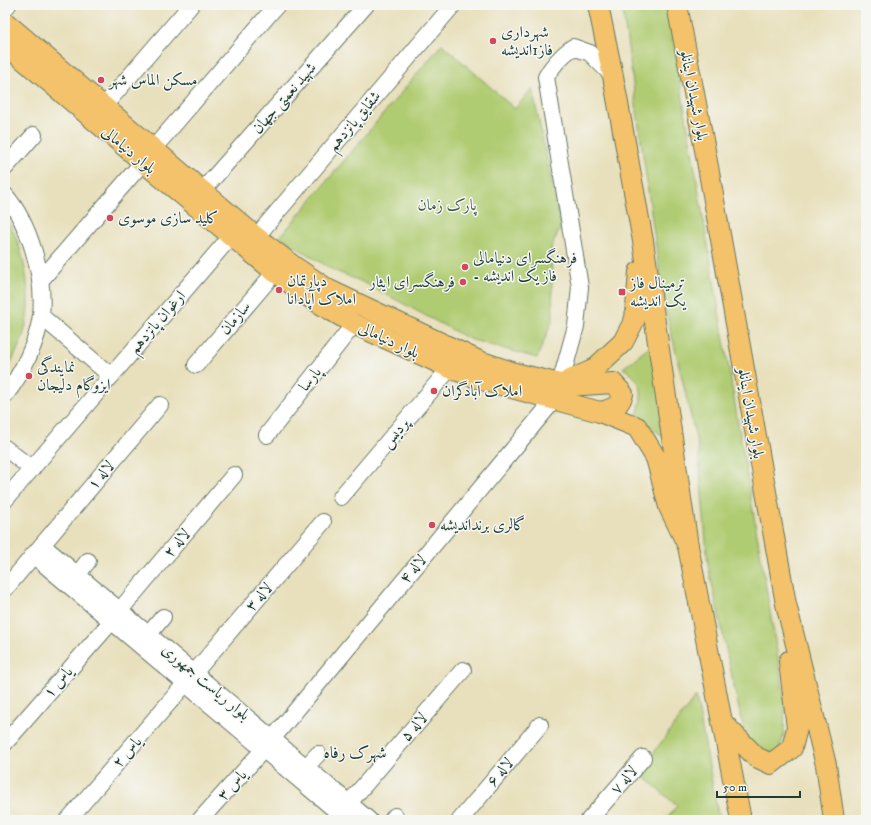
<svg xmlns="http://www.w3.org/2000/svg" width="871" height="825" font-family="'IM FELL DW Pica',Amiri,serif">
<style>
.green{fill:#b0cc72;stroke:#688453}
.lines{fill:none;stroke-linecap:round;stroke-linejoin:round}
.minor-casing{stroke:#657664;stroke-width:18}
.major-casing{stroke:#657664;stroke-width:22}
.minor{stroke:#fff;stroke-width:16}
.major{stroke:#f3c26a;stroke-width:20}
.poi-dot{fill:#d1495b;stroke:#f6f6f2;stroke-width:1.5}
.labels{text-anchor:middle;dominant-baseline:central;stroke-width:3;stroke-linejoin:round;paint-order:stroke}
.poi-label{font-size:16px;fill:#1f3d34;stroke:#f6f6f2;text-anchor:start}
.street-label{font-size:16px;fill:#1f3d34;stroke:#f6f6f2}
.park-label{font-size:16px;fill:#3c5a40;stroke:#f6f6f2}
.neighbourhood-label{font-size:17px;fill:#1f3d34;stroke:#f6f6f2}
</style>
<rect width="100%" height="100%" fill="#f6f6f2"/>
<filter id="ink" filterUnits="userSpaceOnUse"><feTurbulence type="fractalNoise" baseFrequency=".025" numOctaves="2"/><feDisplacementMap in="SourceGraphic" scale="8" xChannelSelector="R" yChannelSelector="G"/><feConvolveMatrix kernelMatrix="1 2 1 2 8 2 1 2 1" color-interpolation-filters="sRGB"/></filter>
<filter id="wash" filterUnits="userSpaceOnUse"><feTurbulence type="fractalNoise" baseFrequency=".012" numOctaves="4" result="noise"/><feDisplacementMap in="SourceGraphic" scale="16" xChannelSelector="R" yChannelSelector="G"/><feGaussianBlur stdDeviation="0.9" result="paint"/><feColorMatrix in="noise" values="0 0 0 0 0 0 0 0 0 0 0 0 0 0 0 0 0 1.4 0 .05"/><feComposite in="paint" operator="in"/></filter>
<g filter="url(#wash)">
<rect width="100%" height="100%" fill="#e8e0bc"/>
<g class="green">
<polygon points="622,5 667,5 785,699 784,734 778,755 766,755 748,739 741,719 708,565 698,447 663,297"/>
<polygon points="442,44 515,109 532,88 561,226 551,248 553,319 537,358 469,339 365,283 333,270 280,237"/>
<path d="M 5,217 C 23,244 31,285 27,317 C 25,337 15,356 5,373 Z"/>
<path d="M 652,345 L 669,442 L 637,415 C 644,392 644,382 623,368 Z"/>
<polygon points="696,696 719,820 665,820 677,806 639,772"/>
</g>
</g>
<g filter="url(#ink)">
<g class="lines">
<defs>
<g id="minor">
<polyline points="5,8 8,5"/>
<polyline points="104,106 191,5"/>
<polyline points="153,149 277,5"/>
<polyline points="5,168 34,135"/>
<polyline points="202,191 366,5"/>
<path d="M 5,195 C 30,224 45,277 41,315 C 38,341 21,376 5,395"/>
<polyline points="256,237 453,5"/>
<polyline points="40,281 143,162"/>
<polyline points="41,316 111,376"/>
<polyline points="196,365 275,272"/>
<path d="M 560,384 L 576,326 L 580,287 L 546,77 C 553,64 561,56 573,47 L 590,53 L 613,76"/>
<polyline points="267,435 354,324"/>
<polyline points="5,448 32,469"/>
<polyline points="341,497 450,368"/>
<polyline points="5,500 232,235"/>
<polyline points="42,545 369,820"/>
<polyline points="33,555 347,820"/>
<polyline points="78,574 88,561"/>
<polyline points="5,589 160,405"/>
<polyline points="120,610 234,475"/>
<polyline points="149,634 163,617"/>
<polyline points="194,673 323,522"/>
<polyline points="5,743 111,622"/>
<polyline points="306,767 318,754"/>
<polyline points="349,803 463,670"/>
<polyline points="68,820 185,684"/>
<polyline points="200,820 263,750 554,400"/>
<polyline points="392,820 395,816"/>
<polyline points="460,820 540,725"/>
<polyline points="589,820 643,758"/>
</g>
<g id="major">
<polyline points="598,5 613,76 643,241 688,546 741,820"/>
<polyline points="677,5 705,150 786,604 826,765 834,820"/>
<path d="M 5,22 L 256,237 L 292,265 L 329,290 L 479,361 L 515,373 L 568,386 L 613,383 L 623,394 C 619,407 613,409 600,412"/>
<polyline points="5,44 143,162 275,272 312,299 354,324 450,368 482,380 600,412 637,427 656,458 669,507 688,546"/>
<polyline points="568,381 593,370 623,342 635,319 639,272"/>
<polyline points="723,723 756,757 771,764 792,748 797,728 789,661"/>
</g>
</defs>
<use href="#minor" class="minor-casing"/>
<use href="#major" class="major-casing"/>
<use href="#minor" class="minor"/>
<use href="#major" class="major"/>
</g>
</g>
<g class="poi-dot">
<circle cx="493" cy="41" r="4"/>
<circle cx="101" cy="80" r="4"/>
<circle cx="110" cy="218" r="4"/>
<circle cx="465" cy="267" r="4"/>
<circle cx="463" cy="282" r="4"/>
<circle cx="279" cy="290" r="4"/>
<rect x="618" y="288" width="8" height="8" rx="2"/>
<circle cx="29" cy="376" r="4"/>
<circle cx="434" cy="391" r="4"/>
<circle cx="432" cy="525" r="4"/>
</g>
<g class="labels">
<g class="poi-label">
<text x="501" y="32">شهرداری<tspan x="501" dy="18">فاز1اندیشه</tspan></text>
<text x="109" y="80">مسکن الماس شهر</text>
<text x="118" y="218">کلید سازی موسوی</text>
<text x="473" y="258">فرهنگسرای دنیامالی<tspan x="473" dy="18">- فاز یک اندیشه</tspan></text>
<text x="287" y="281">دپارتمان<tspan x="287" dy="18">املاک آپادانا</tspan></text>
<text x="455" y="282" text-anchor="end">فرهنگسرای ایثار</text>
<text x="630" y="283">ترمینال فاز<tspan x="630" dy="18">یک اندیشه</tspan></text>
<text x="37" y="367">نمایندگی<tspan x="37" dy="18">ایزوگام دلیجان</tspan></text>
<text x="442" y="391">املاک آبادگران</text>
<text x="440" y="525">گالری برنداندیشه</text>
</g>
<g class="street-label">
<text transform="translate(694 95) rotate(79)">بلوار شهیدان اینانلو</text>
<text transform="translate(284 98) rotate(-49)">شهید نعمتی جهان</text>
<text transform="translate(354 121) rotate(-50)">شقایق پانزدهم</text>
<text transform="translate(129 150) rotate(40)">بلوار دنیامالی</text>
<text transform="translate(235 318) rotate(-50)">سازمان</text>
<text transform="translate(157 322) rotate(-49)">ارغوان پانزدهم</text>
<text transform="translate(389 340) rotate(25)">بلوار دنیامالی</text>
<text transform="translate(310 379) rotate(-52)">پارسا</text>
<text transform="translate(751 413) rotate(80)">بلوار شهیدان اینانلو</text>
<text transform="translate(395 433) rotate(-50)">پردیس</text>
<text transform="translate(101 475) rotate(-50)">لاله ۱</text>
<text transform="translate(177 543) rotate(-50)">لاله ۲</text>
<text transform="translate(413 569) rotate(-50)">لاله ۴</text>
<text transform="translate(259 597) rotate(-49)">لاله ۳</text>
<text transform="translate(58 682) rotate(-49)">یاس ۱</text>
<text transform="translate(206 682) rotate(40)">بلوار ریاست جمهوری</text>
<text transform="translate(414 727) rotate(-49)">لاله ۵</text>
<text transform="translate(127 752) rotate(-49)">یاس ۲</text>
<text transform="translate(500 772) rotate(-50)">لاله ۶</text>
<text transform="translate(624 780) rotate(-49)">لاله ۷</text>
<text transform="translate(232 785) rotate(-48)">یاس ۳</text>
</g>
<g class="park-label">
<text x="447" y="205">پارک زمان</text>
</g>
<g class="neighbourhood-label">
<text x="355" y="753">شهرک رفاه</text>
</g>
</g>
<rect width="871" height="825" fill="none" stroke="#f6f6f2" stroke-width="20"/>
<path d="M717 791v6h83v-6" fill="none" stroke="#1f3d34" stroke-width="2"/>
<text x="723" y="791" font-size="12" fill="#1f3d34" stroke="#f6f6f2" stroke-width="3" paint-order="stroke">50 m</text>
</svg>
